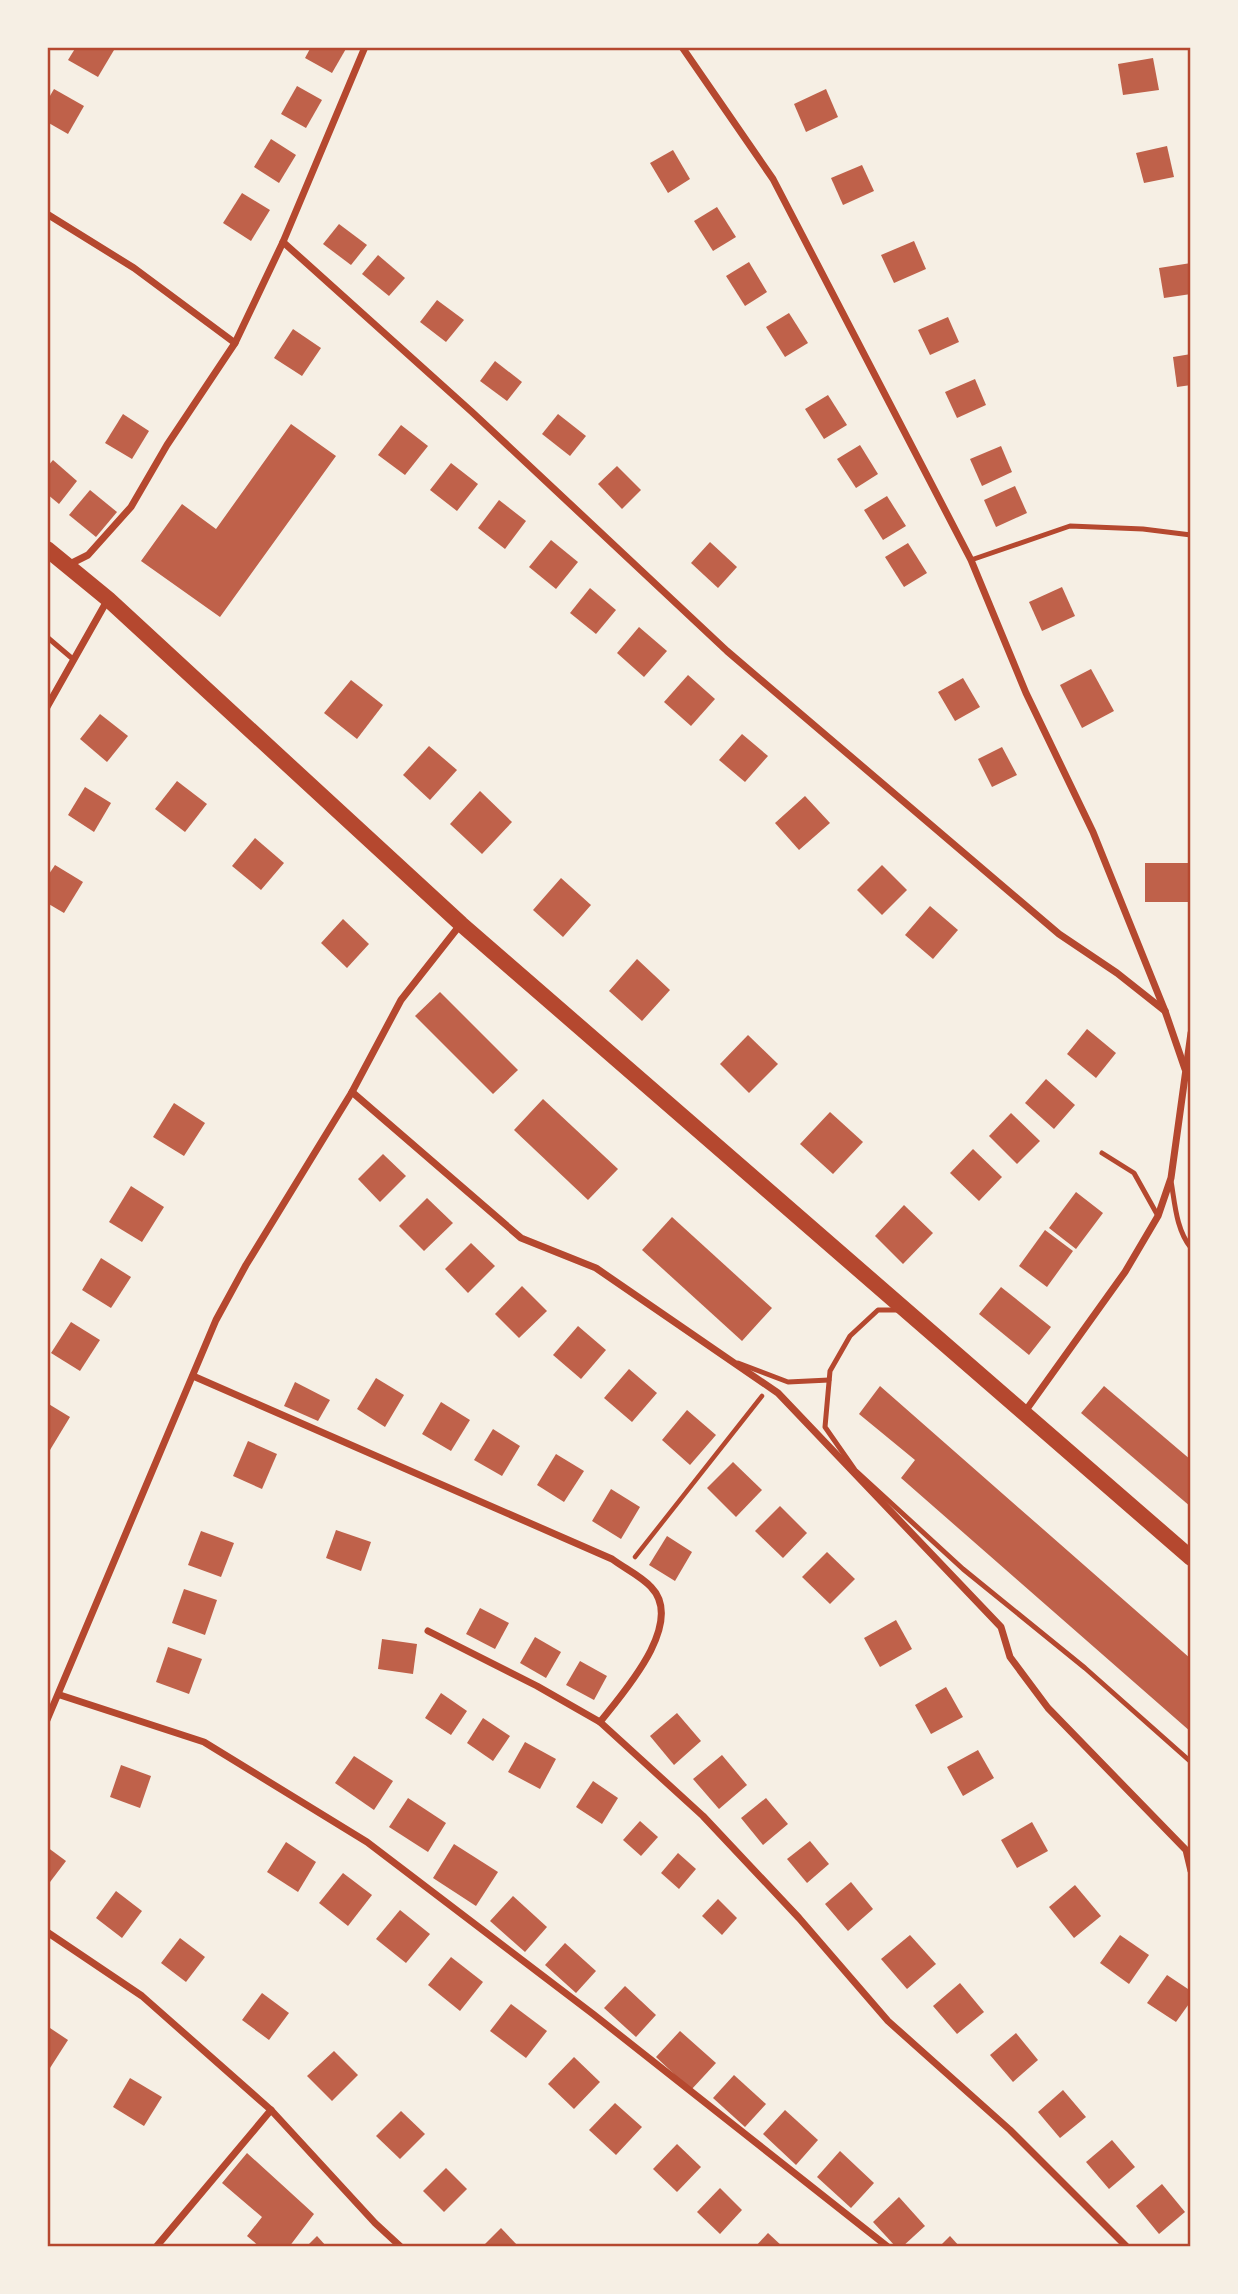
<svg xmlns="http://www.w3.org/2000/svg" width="1238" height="2294" font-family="'PT Serif',serif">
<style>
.building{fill:#bf614a}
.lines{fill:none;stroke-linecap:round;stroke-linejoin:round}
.path{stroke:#b5482f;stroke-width:4.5}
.service{stroke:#b5482f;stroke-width:5}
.minor{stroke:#b5482f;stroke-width:7}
.primary{stroke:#b5482f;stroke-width:16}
.neatline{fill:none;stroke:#b5482f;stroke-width:2.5}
</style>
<rect width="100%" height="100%" fill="#f6efe4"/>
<g class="building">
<polygon points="76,47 110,47 114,50 98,77 68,60"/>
<polygon points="311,47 347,47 332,73 305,58"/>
<polygon points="1153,58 1159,90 1123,95 1118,64"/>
<polygon points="297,86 322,100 306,128 281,114"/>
<polygon points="54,89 84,106 68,134 47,122 47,101"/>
<polygon points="826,89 838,117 806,132 794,104"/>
<polygon points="271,139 296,155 279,183 254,167"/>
<polygon points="1167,146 1174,177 1144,183 1136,153"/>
<polygon points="673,150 690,179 668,193 650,163"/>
<polygon points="862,165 874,191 843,205 831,178"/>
<polygon points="242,193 270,210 251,241 223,223"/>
<polygon points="717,207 736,237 713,251 694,221"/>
<polygon points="339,224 367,245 351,265 323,244"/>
<polygon points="914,241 926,269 894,283 881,255"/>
<polygon points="378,255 405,278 389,296 362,274"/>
<polygon points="749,262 767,292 745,306 726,276"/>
<polygon points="1191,263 1191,294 1164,298 1159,268"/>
<polygon points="437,300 464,320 446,342 420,322"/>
<polygon points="789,313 808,343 785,357 766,327"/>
<polygon points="948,317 959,342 930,355 918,330"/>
<polygon points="293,329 321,348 302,376 274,358"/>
<polygon points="1191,354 1191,385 1177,387 1173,357"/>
<polygon points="495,361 522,382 507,401 480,381"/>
<polygon points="975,379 986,405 957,418 945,392"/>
<polygon points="828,395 847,425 824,439 805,409"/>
<polygon points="123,414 149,431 132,459 105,443"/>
<polygon points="558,414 586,436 570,456 542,434"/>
<polygon points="291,424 336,456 220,617 141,561 182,504 216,529"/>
<polygon points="401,425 428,446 405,475 378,455"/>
<polygon points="860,445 878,474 856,488 837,459"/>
<polygon points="1001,446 1012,472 982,486 970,459"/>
<polygon points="53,460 77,481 59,504 47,494 47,467"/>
<polygon points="451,463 478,484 457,511 430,490"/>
<polygon points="617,466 641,490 622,509 598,484"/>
<polygon points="1015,486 1027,513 996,527 984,500"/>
<polygon points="90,490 117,512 96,537 69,515"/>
<polygon points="887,496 906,526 883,540 864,510"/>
<polygon points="499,500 526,521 505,549 478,528"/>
<polygon points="551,540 578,562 556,589 529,567"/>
<polygon points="710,542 737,567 718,588 691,563"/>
<polygon points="908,543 927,573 904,587 885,557"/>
<polygon points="1062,587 1075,616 1042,631 1029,602"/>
<polygon points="590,588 616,610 596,634 570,613"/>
<polygon points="639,627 667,651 644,677 617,653"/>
<polygon points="1091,669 1114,711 1082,728 1060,685"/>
<polygon points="688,675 715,699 691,726 664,702"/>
<polygon points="963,678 980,707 955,721 938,692"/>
<polygon points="351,680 383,705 357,739 324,713"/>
<polygon points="100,714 128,736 107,762 80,739"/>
<polygon points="742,734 768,756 745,782 719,760"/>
<polygon points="429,746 457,770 430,800 403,775"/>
<polygon points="1002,747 1017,775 992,787 978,759"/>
<polygon points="177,781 207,804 185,832 155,809"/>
<polygon points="85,787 111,803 94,832 68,815"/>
<polygon points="480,791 512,822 482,854 450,824"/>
<polygon points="805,796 830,823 799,850 775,823"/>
<polygon points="255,838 284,863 261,890 232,866"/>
<rect x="1145" y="863" width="46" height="39"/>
<polygon points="55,865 83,882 64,913 47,903 47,877"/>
<polygon points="882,865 907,890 882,915 857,890"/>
<polygon points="561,878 591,905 563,937 533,910"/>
<polygon points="930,906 958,930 933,959 905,935"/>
<polygon points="343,919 369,944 347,968 321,943"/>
<polygon points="637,959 670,990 642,1021 609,991"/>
<polygon points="440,992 518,1070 493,1094 415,1016"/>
<polygon points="1087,1029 1116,1053 1096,1078 1067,1054"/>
<polygon points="748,1035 778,1064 749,1093 720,1064"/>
<polygon points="1046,1079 1075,1105 1054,1129 1025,1103"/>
<polygon points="543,1099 618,1169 588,1200 514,1130"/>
<polygon points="174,1103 205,1123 184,1156 153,1137"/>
<polygon points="830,1112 863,1142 833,1174 800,1144"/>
<polygon points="1011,1113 1040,1141 1017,1164 989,1136"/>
<polygon points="973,1149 1002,1177 979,1201 950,1173"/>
<polygon points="383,1154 406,1176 380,1202 358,1179"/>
<polygon points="131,1186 164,1207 142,1242 109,1222"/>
<polygon points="1076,1192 1103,1213 1076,1249 1049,1228"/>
<polygon points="427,1198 453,1223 424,1251 399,1226"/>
<polygon points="904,1205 933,1233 903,1264 875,1236"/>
<polygon points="672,1217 772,1308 742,1341 642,1250"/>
<polygon points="1045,1230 1073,1251 1047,1287 1019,1266"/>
<polygon points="471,1243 495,1266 468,1293 445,1269"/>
<polygon points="101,1258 131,1277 111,1308 82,1290"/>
<polygon points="522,1286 547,1311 519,1338 495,1314"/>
<polygon points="1001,1287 1051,1327 1029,1355 979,1314"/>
<polygon points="71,1322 100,1340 80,1371 51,1353"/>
<polygon points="578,1326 606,1350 581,1379 553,1355"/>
<polygon points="629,1369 657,1393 632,1422 604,1398"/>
<polygon points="376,1378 404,1395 385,1427 357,1409"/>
<polygon points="295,1382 330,1400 318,1421 284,1406"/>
<polygon points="880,1386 1191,1659 1191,1732 901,1478 915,1460 859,1414"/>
<polygon points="1104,1386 1191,1460 1191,1507 1081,1413"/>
<polygon points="441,1402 470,1420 451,1451 422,1434"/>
<polygon points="47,1403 70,1417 50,1450 47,1448"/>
<polygon points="687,1410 716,1435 690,1465 662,1440"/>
<polygon points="493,1429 520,1446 502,1476 474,1460"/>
<polygon points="248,1441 277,1454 262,1489 233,1476"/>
<polygon points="556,1454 584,1471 564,1502 537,1485"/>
<polygon points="733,1462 762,1490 736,1517 707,1488"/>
<polygon points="611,1489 640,1507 621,1539 592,1521"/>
<polygon points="780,1506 807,1533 783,1558 755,1531"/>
<polygon points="336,1530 371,1542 361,1571 326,1558"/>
<polygon points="201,1531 234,1543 221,1577 188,1565"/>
<polygon points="667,1536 692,1552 675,1581 649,1565"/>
<polygon points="827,1552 855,1579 830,1604 802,1577"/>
<polygon points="184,1589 217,1600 205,1635 172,1623"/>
<polygon points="480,1608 509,1623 495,1649 466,1634"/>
<polygon points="896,1620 912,1649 880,1667 864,1638"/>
<polygon points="535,1637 561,1652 546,1678 520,1663"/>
<polygon points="382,1639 417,1644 413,1674 378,1669"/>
<polygon points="168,1647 202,1659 189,1694 156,1682"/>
<polygon points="580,1661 607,1676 594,1700 566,1685"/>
<polygon points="946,1687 963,1717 931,1734 915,1705"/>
<polygon points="441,1693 467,1711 451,1735 425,1718"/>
<polygon points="677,1713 701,1741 674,1765 650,1736"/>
<polygon points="483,1718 510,1736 493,1761 467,1743"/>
<polygon points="525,1742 556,1759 540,1789 508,1772"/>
<polygon points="978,1750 994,1778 963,1796 947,1767"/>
<polygon points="722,1755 747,1785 719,1809 693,1779"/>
<polygon points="354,1756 393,1781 374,1810 335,1783"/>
<polygon points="121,1765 151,1776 140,1808 110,1797"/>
<polygon points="593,1781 618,1798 602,1824 576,1807"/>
<polygon points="408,1798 446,1823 428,1852 389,1827"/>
<polygon points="766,1798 788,1824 763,1845 741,1818"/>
<polygon points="640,1821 658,1837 641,1856 623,1840"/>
<polygon points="1032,1822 1048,1851 1017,1868 1001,1840"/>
<polygon points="810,1841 829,1864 807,1883 787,1859"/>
<polygon points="286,1842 316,1862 298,1892 267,1872"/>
<polygon points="454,1844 498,1872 476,1906 433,1878"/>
<polygon points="47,1847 66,1861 47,1886"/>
<polygon points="678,1853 696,1869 679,1889 661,1873"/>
<polygon points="343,1873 372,1895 348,1926 319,1903"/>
<polygon points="851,1882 873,1909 848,1931 825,1904"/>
<polygon points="1075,1885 1101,1916 1074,1938 1049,1907"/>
<polygon points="116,1891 142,1911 122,1938 96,1918"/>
<polygon points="513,1896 547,1927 525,1952 490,1921"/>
<polygon points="718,1899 737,1918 722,1935 702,1916"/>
<polygon points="400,1910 430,1934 406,1963 376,1939"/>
<polygon points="910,1935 936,1964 907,1989 881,1959"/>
<polygon points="1120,1935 1149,1955 1129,1984 1100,1963"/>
<polygon points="180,1938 205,1957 186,1982 161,1963"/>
<polygon points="565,1943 596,1971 576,1993 545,1965"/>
<polygon points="451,1957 483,1982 460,2011 428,1985"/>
<polygon points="1167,1975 1191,1991 1191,2001 1176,2022 1147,2003"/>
<polygon points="960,1983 984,2012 957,2034 933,2006"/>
<polygon points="625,1986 656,2015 636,2037 604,2008"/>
<polygon points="262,1993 289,2013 269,2040 242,2020"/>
<polygon points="511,2004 547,2031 526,2058 490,2031"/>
<polygon points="47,2026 68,2040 50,2068 47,2067"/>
<polygon points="680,2031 716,2063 691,2090 656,2057"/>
<polygon points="1016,2033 1038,2060 1013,2082 990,2055"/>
<polygon points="334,2051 358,2075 332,2101 307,2076"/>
<polygon points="574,2057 600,2082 574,2109 548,2084"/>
<polygon points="734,2075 766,2104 745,2127 713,2098"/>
<polygon points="130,2078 162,2097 144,2126 113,2107"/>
<polygon points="1063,2090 1086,2117 1060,2138 1038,2112"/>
<polygon points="615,2103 642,2127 616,2155 589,2130"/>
<polygon points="785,2110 818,2140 796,2165 763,2134"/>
<polygon points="401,2111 425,2134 400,2159 376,2136"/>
<polygon points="1112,2140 1135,2167 1109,2189 1086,2162"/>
<polygon points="677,2144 701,2167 677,2192 653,2169"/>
<polygon points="840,2151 874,2183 851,2208 817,2177"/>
<polygon points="247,2153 314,2214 289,2247 260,2247 247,2236 262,2217 222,2183"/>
<polygon points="446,2168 467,2189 444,2212 423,2191"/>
<polygon points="1162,2184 1185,2212 1159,2234 1136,2206"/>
<polygon points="720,2188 742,2210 720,2234 697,2212"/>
<polygon points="899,2197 925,2226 902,2247 896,2247 873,2222"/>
<polygon points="501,2228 519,2247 482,2247"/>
<polygon points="768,2233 783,2247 755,2247"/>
<polygon points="317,2236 327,2247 306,2247"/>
<polygon points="950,2236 960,2247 939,2247"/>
</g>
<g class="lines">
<polyline class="path" points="635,1557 762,1396"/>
<g class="service">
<polyline points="971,560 1070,526 1143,529 1191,535"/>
<polyline points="47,637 74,660"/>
<polyline points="1102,1153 1134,1173 1158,1216"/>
<path d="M 1171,1181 C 1175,1204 1176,1229 1191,1248"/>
<polyline points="897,1310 878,1310 850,1336 830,1371 825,1427 855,1470 963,1569 1085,1668 1191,1762"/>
<polyline points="738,1363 788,1382 829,1380"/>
</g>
<g class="minor">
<polyline points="682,47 773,179 971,560 1026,693 1093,832 1165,1011 1185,1069"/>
<polyline points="47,214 134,268 235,343"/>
<polyline points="283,242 472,412 727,651 1059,934 1117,973 1165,1011"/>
<polyline points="68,565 88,555 131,507 167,445 235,343 283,242 365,47"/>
<polyline points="47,707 108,599"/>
<polyline points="352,1092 521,1238 596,1268 778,1393 1001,1627 1010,1657 1048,1708 1186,1850 1191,1871"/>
<path d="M 193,1376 L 612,1559 C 624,1568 641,1576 651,1587 C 686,1623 623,1693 600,1722 L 703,1816 L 799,1918 L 888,2021 L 1010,2130 L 1127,2247"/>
<polyline points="1024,1413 1125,1272 1158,1216 1171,1178 1191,1033"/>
<polyline points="428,1631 537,1686 600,1722"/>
<polyline points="60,1695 204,1742 367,1842 593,2014 888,2247"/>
<polyline points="47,1720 216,1320 246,1265 352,1092 401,1000 460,925"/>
<polyline points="47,1932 142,1996 271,2110 375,2223 401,2247"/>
<polyline points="156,2247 271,2110"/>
</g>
<polyline class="primary" points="47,549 108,599 461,924 1191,1558"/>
</g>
<rect width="1238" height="2294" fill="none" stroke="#f6efe4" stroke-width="98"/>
<rect x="49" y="49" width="1140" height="2196" class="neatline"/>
</svg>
